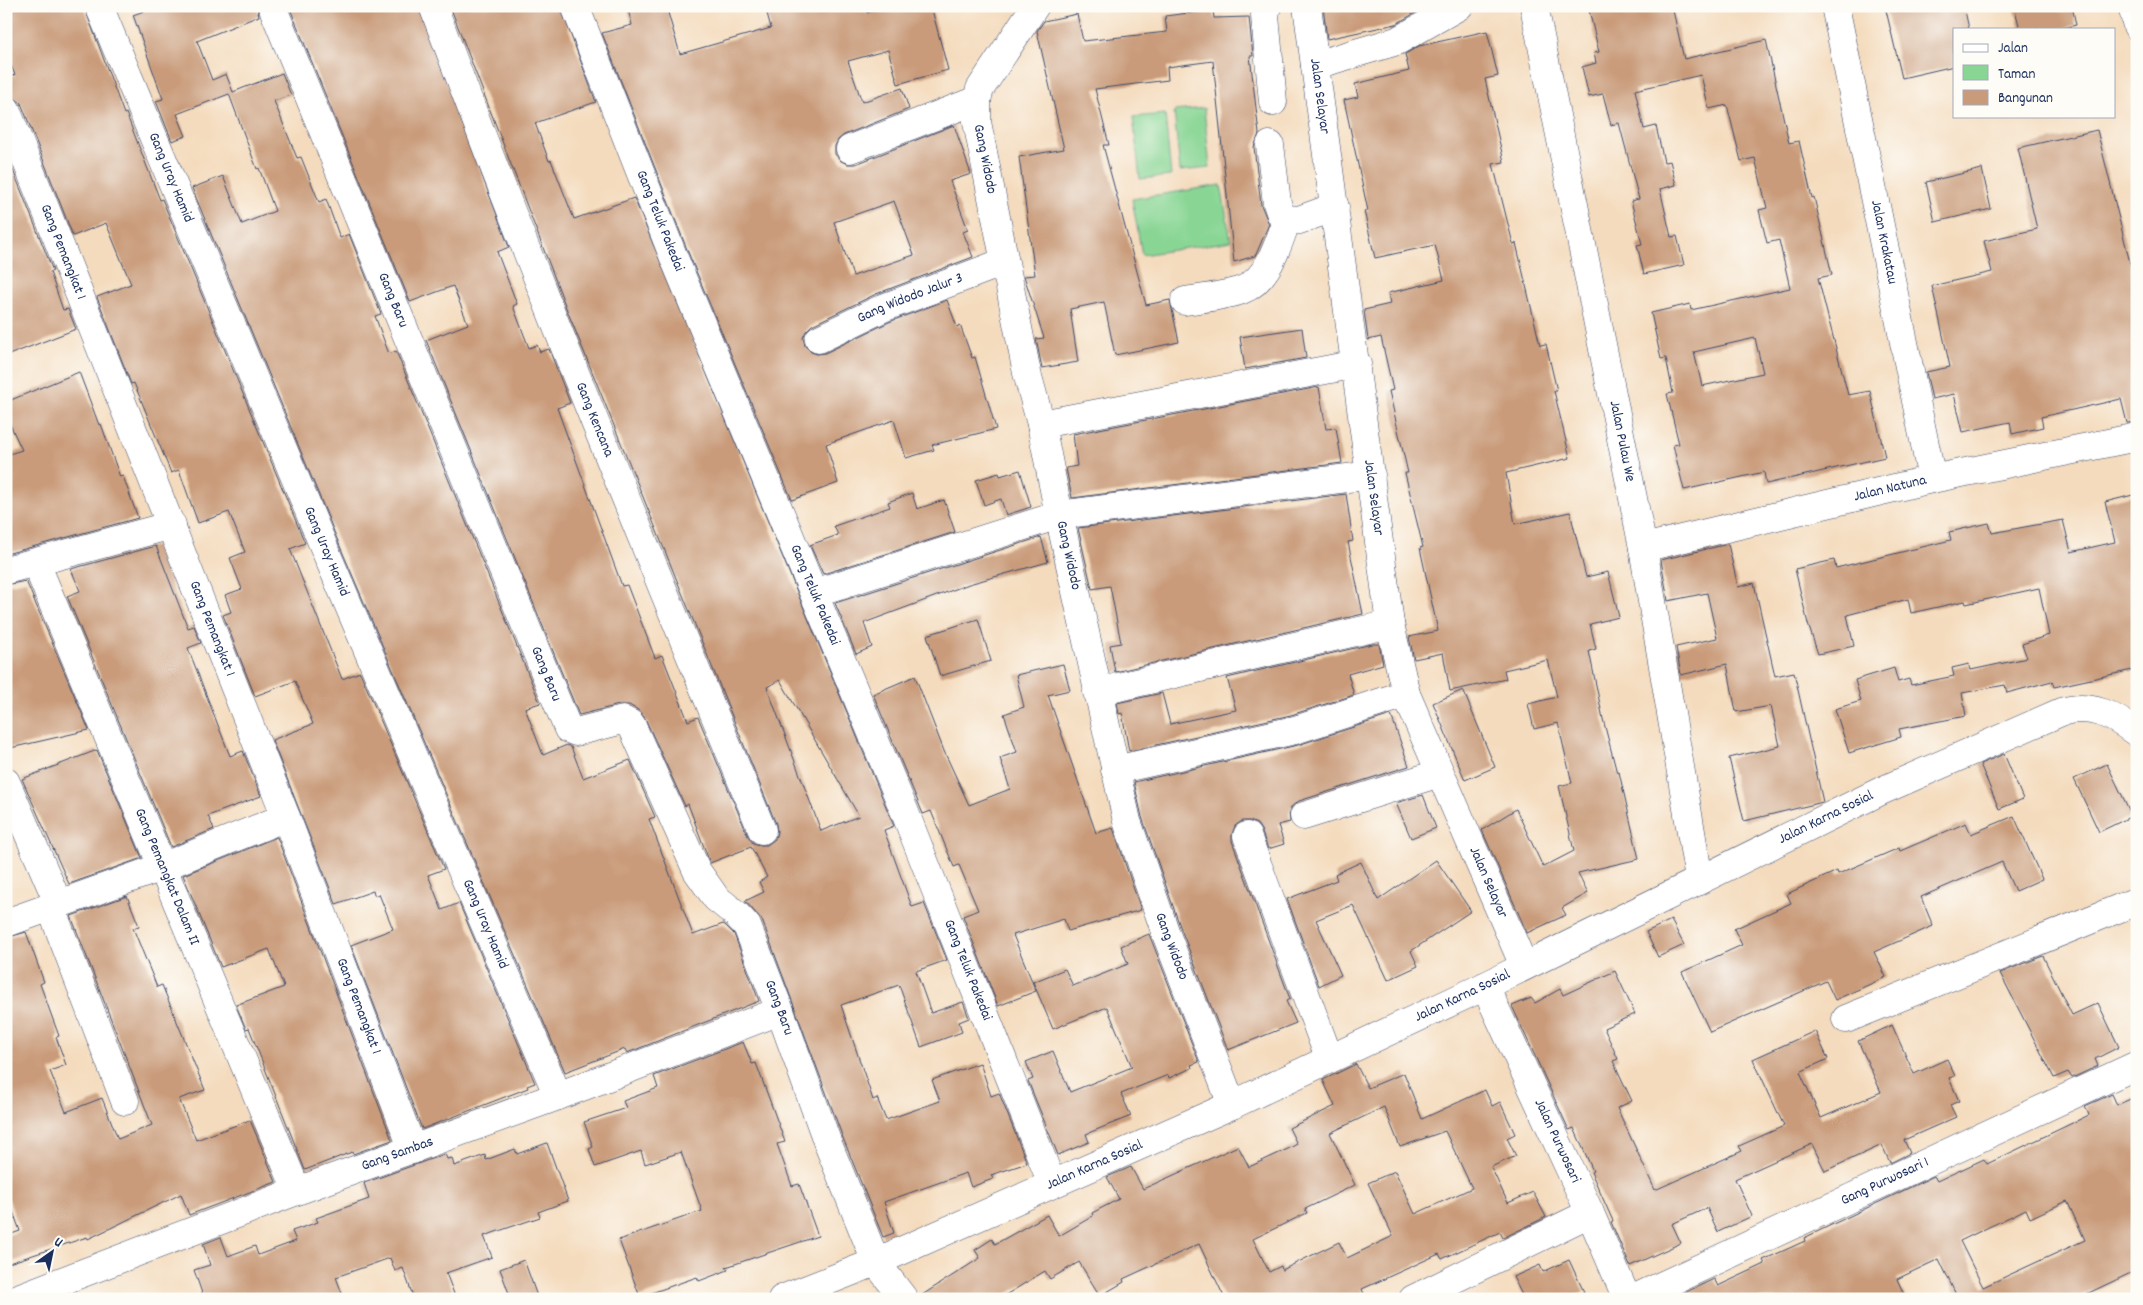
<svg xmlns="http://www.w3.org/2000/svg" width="2143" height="1305" font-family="Dekko,sans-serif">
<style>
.green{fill:#89d694;stroke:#528279}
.building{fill:#c99b7a;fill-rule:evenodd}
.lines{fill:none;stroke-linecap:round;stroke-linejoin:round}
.minor-casing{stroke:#3c496c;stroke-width:29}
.minor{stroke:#fff;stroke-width:28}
.labels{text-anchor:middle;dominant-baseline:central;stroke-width:4;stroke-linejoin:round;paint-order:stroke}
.street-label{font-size:15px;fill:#1b2f5e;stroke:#fdfcf7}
</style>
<rect width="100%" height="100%" fill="#fdfcf7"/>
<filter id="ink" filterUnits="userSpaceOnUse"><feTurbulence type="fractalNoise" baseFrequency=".02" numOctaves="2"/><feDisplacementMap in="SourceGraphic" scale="10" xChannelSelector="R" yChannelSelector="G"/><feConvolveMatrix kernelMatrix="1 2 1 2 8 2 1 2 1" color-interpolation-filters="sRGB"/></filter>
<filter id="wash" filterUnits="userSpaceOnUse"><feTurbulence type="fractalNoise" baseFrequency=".0096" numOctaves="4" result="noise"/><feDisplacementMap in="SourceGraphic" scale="20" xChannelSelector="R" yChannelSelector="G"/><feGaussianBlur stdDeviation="1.12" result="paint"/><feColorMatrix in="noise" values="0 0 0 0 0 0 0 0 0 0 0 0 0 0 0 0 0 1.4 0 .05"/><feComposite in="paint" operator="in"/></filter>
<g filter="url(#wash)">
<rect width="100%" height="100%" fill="#f4dbbd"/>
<g class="green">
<polygon points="1204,108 1210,168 1180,171 1174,111"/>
<polygon points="1165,114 1171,176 1140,179 1133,117"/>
<polygon points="1221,185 1231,241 1142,255 1132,199"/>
</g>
<g id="blocks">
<g class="building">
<polygon points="6,6 84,6 124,114 126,113 160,200 162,199 305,543 290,549 342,679 360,672 444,869 428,875 442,910 459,903 535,1083 527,1086 528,1088 422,1129 351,945 393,929 379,894 375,896 373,891 336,904 272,740 313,724 295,681 255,696 223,615 231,612 225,595 242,589 230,558 245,552 229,512 198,523 179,470 171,473 134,383 131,384 97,297 131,284 106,223 73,236 21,103 11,95 6,82 6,78 15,75 6,53"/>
<polygon points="142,6 257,6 259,16 197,41 212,80 226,74 233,92 282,73 291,95 274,101 297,158 301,157 319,202 326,199 340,238 349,234 381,314 375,316 389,354 396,351 540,703 525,708 543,755 567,745 571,747 583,778 630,760 655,817 649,819 693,935 723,924 725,925 734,934 759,1001 627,1053 625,1049 565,1072 342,551 192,188 223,176 242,224 275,211 259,168 257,169 229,94 177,114 186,136 172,141 156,101 163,99 133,15 144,11"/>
<path d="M 289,6 L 418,6 L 509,247 L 497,252 L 517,304 L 513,306 L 529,348 L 537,345 L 540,352 L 549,349 L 570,403 L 557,408 L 622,586 L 627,585 L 655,658 L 662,655 L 688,721 L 698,717 L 748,836 L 753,843 L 759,845 L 767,845 L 775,839 L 777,832 L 776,824 L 567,310 L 450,6 L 560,6 L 596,102 L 535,123 L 549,161 L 551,160 L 574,219 L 634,198 L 894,826 L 884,830 L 912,907 L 924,903 L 947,960 L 916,971 L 931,1013 L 963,1002 L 969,1018 L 959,1022 L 962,1032 L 921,1047 L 899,985 L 841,1005 L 873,1100 L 877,1098 L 886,1120 L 940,1101 L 932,1080 L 980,1063 L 991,1096 L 999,1093 L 1027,1163 L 991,1175 L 993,1179 L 971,1187 L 966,1173 L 884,1202 L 894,1233 L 883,1237 L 843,1138 L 762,920 L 745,901 L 764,892 L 759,882 L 767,877 L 751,847 L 710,863 L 688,804 L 685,806 L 645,718 L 638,710 L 629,705 L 619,705 L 579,715 L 426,340 L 468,324 L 453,286 L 410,302 ZM 780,680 L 859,816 L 821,831 L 767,687 Z"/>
<path d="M 627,6 L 666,6 L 680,54 L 771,28 L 765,6 L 865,6 L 867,13 L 889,6 L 931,6 L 948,70 L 898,84 L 888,50 L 848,61 L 862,102 L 902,88 L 909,109 L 844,135 L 838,140 L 835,146 L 835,154 L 841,161 L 848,164 L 856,164 L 954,125 L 971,174 L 950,181 L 968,230 L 963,232 L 973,257 L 876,294 L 812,325 L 806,331 L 803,338 L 805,346 L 811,352 L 817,354 L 825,353 L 889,322 L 947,300 L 957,327 L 960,325 L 972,358 L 975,357 L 996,429 L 932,445 L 934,450 L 906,458 L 894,420 L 826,444 L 838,483 L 792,500 L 688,252 L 602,33 L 632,25 ZM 894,201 L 914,255 L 853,276 L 834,222 Z"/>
<polygon points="1323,6 1427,6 1396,24 1327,39"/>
<path d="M 1588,6 L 1672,6 L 1684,59 L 1766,40 L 1789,143 L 1799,141 L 1812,198 L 1814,197 L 1832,275 L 1818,278 L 1848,395 L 1870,391 L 1885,457 L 1766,484 L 1764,472 L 1684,490 L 1673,445 L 1679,444 L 1667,394 L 1673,393 L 1666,358 L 1661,359 L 1651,313 L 1690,304 L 1691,310 L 1790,288 L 1779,240 L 1767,243 L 1759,210 L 1767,208 L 1755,158 L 1741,161 L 1727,105 L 1709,109 L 1701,75 L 1635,90 L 1644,129 L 1656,126 L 1664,162 L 1670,161 L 1676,185 L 1660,189 L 1671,237 L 1677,236 L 1684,265 L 1644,274 L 1637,245 L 1642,244 L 1631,201 L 1639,199 L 1619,123 L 1611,125 L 1603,94 L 1589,97 L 1582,67 L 1596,63 L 1594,53 L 1599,52 ZM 1755,338 L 1763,373 L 1702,386 L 1694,352 Z"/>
<polygon points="1885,6 1964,6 1969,29 1954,29 1954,66 1902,78"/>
<polygon points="2014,6 2072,6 2076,25 2060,29 2020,29"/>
<polygon points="1213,10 1214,18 1249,17 1253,56 1250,56 1259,134 1254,147 1261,205 1269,224 1257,252 1255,256 1234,262 1213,61 1167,67 1168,80 1095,89 1109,145 1103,145 1146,305 1170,300 1179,342 1115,355 1104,302 1070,309 1078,362 1042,368 1036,339 1044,338 1024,276 1035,275 1019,157 1064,149 1037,31 1044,21 1077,14 1083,41 1167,32 1165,16"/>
<polygon points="1487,31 1498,76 1485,79 1504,162 1493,164 1513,244 1516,243 1540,345 1546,344 1557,391 1554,391 1570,458 1506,473 1515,524 1570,512 1586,577 1608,572 1619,617 1590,624 1596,649 1589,651 1603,719 1617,773 1619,772 1639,859 1578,873 1588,893 1562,908 1566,915 1527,933 1482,830 1516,809 1543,867 1574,851 1559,786 1572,783 1558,723 1534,729 1528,704 1557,697 1548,660 1504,670 1506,679 1450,691 1443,653 1414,659 1409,637 1438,631 1420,548 1423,547 1405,473 1408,473 1389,391 1393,390 1381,337 1368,340 1364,310 1390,304 1388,293 1444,280 1435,245 1375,258 1364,211 1368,211 1344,100 1358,97 1355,84 1409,71 1405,54 1419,46"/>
<polygon points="2097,130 2137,291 2137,422 2127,423 2121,399 2041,417 2043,427 2012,434 2010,422 1963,432 1954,394 1932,399 1926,372 1950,367 1932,286 1992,272 1984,241 2037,229 2018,148"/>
<polygon points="7,155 53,271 50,272 63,310 68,309 76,329 6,356"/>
<polygon points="1982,169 1991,209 1935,222 1926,182"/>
<polygon points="1302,328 1306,358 1245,369 1240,337"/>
<polygon points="79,372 99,425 101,424 120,477 123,476 138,518 6,554 6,455 22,450 6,416 6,402"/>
<polygon points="1319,387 1326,429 1336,428 1342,463 1072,498 1066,468 1077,466 1073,434"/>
<polygon points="1020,470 1031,507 1006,515 1001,499 984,505 976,480 999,473 1000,476"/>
<polygon points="912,493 917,509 944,500 955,532 823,574 810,545 838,535 834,526 890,507 888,502"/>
<polygon points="1346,494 1353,541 1348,542 1363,614 1115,672 1110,645 1121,643 1110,586 1092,589 1078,528"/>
<polygon points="2137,494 2137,669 2054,687 2052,681 2007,693 2005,685 1962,693 1966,716 1899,729 1901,737 1849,753 1835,709 1861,701 1855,680 1894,668 1898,682 1909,679 1911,685 1954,676 1952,668 1969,664 1971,670 2027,658 2022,644 2049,635 2039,588 1966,604 1965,601 1911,613 1908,599 1847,615 1854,646 1818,654 1808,624 1795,569 1834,560 1836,568 1951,540 1949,532 1989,523 1992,533 2063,520 2071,552 2115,542 2105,502"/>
<polygon points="1041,537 1048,562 969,584 864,623 872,647 856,654 835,603"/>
<polygon points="1728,544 1738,587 1754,583 1775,676 1794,672 1823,802 1744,821 1729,758 1780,746 1771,706 1736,712 1727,664 1681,675 1676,647 1717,638 1707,593 1668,601 1661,560"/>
<polygon points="156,546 188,628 194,626 201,643 188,648 230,756 243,751 261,796 208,816 214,829 171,847 67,596 80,591 71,569"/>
<polygon points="26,581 89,730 6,749 6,585"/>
<polygon points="978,619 991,661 940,676 927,635"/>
<polygon points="1372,644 1379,644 1383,664 1348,674 1354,695 1291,715 1129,751 1122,713 1119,714 1117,703 1162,693 1170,724 1236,710 1227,678"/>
<polygon points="1063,664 1070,690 1048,695 1096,833 1113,828 1141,910 1068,931 1064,919 1013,935 1036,991 998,1006 963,916 978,910 959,865 954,867 931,811 923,814 873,694 915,676 944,751 969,805 1010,789 1000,758 1017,752 1004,714 1024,707 1016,675"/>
<polygon points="1463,690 1495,767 1465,780 1433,703"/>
<polygon points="1391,715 1409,766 1299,801 1292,806 1289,812 1290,822 1278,825 1284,844 1268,849 1261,830 1257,824 1250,821 1242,821 1235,826 1232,834 1232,841 1290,999 1286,1001 1296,1023 1228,1050 1181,929 1142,817 1134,782 1298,745"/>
<polygon points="97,750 142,858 69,884 22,779"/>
<polygon points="2004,754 2023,799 1999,809 1980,764"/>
<polygon points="2107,764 2132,816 2099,832 2074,779"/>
<polygon points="1423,795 1436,828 1411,838 1396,803"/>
<polygon points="2014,816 2042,879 2015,891 2002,862 1921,897 1933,926 1874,952 1886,977 1835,1000 1826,981 1710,1032 1682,972 1742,945 1734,929 1791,903 1787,894 1837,871 1838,874 1899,848 1900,851 1966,823 1971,834"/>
<polygon points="277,837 392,1140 353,1154 352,1152 305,1170 249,1028 246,1029 236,1005 284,987 269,949 221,967 183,875"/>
<polygon points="1436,860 1471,911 1411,951 1418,966 1388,980 1353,905 1316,920 1341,975 1319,986 1287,899 1337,880 1335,874 1361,862 1378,900"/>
<polygon points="127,896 139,926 133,928 157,987 162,985 205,1090 179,1099 196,1140 250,1120 276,1182 189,1215 181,1194 88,1239 87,1237 6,1264 6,1236 20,1231 6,1192 6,938 26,932 44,982 40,984 59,1036 56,1037 66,1065 50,1071 66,1112 102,1098 118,1139 152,1125 71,916"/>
<polygon points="1671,920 1684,945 1658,957 1646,932"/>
<polygon points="1149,934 1199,1062 1191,1065 1192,1068 1169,1078 1168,1075 1121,1094 1131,1116 1086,1134 1089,1142 1058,1155 1028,1081 1033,1079 1026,1062 1053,1051 1070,1092 1132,1067 1107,1007 1053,1029 1033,982 1065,969 1073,986 1128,964 1121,946"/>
<polygon points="2043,956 2072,1015 2098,1003 2119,1047 2095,1059 2098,1066 2072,1078 2068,1072 2054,1078 2000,973"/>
<polygon points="1615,971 1635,1014 1604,1028 1618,1059 1613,1061 1632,1101 1617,1108 1655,1190 1742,1151 1739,1146 1784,1126 1753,1059 1815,1031 1828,1059 1800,1072 1821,1118 1881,1092 1858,1041 1892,1025 1914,1074 1947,1059 1955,1076 1949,1078 1959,1101 1950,1105 1956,1117 1904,1140 1910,1153 1890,1163 1882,1145 1825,1171 1812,1144 1735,1179 1752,1216 1718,1232 1707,1208 1672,1224 1681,1243 1630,1266 1611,1222 1613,1221 1591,1172 1593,1171 1574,1128 1569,1130 1512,1006 1531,998 1535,1003 1560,989 1563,995"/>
<polygon points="743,1042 752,1064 756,1063 785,1142 777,1144 792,1186 799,1184 818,1236 726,1267 728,1270 699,1281 697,1277 640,1297 619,1240 702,1211 681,1152 645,1164 641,1151 595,1167 589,1149 593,1147 584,1122 626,1108 623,1101 658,1088 654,1076"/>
<path d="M 1356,1064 L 1368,1088 L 1404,1073 L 1422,1119 L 1485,1090 L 1492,1106 L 1500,1102 L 1515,1134 L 1507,1138 L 1516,1156 L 1491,1167 L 1508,1203 L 1533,1192 L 1546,1217 L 1503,1238 L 1500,1232 L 1442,1259 L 1439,1254 L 1362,1289 L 1366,1299 L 1225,1299 L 1199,1244 L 1123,1279 L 1124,1282 L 1100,1296 L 1079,1262 L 1050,1279 L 1045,1271 L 999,1299 L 919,1299 L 919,1297 L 980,1258 L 975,1250 L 992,1239 L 995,1244 L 1047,1215 L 1059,1236 L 1093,1216 L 1092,1213 L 1119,1199 L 1107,1177 L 1131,1167 L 1143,1189 L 1238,1146 L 1249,1167 L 1290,1148 L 1297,1144 L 1289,1128 L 1335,1106 L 1323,1080 ZM 1384,1107 L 1400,1147 L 1445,1131 L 1472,1188 L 1415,1214 L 1395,1171 L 1368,1183 L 1393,1236 L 1347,1258 L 1339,1242 L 1282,1270 L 1281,1266 L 1269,1272 L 1253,1239 L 1307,1213 L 1305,1209 L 1355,1185 L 1330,1133 Z"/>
<path d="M 2112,1094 L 2117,1105 L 2137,1096 L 2137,1270 L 2076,1299 L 1958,1299 L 1939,1259 L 1897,1279 L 1906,1299 L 1671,1299 L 1714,1279 L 1718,1286 L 1765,1264 L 1763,1260 L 1805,1241 L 1804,1238 L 1934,1176 L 1937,1181 L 1984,1159 L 1987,1164 L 2089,1115 L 2085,1106 ZM 2067,1201 L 2085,1240 L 1983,1287 L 1960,1241 L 2026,1209 L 2030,1218 Z"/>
<polygon points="547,1143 568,1201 538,1212 540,1217 484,1236 492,1257 446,1273 456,1299 414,1299 403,1268 395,1271 390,1258 336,1277 344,1299 204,1299 194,1270 210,1265 203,1244 221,1237 228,1256 255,1246 258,1255 296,1241 292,1231 318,1222 316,1218 369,1199 364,1183 445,1154 447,1159 452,1158 454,1166 485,1155 486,1160 515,1149 517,1154"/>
<polygon points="524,1260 538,1299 511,1299 500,1269"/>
<polygon points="1569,1260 1584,1292 1569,1299 1524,1299 1513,1277 1540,1265 1543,1272"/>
</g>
</g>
</g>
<g filter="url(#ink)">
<use href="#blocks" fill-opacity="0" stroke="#3c496c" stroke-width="1"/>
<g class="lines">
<defs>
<g id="minor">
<path id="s1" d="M 99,6 L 328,557 L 558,1096"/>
<path id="s2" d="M 272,6 L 568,729 L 576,732 L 623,720 L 631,724 L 697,871 L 716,898 L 736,914 L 747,926 L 780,1011 L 828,1144 L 876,1262 L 904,1299"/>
<path id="s3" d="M 433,6 C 536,283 649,556 762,830"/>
<path id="s4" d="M 575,6 L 674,258 L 904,810 L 1052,1184"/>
<path id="s5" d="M 1035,6 L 980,89 L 977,100 L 977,122 L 1027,373 L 1041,424 L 1059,515 L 1127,821 L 1166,934 L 1232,1105"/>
<polyline points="1267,6 1265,16 1273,102"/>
<path id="s6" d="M 1307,6 L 1390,624 L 1406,694 L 1524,966"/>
<path id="s7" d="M 1534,6 L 1643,548 L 1699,879"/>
<path id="s8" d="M 1835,6 L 1932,479"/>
<polyline points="2132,6 2137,26"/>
<polyline points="1315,65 1397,41 1459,6"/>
<path id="s9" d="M 6,109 L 286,817 L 413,1150"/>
<polyline points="1270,145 1277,203 1281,215 1287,219 1299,220 1335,207"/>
<polyline points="850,149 977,100"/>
<path d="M 1185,301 C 1203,298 1225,296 1242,290 C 1268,280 1279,243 1287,219"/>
<path id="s10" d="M 819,339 L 883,308 L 1004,262"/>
<polyline points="1041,424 1357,364"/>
<path id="s11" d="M 1643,548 L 1932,479 L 2137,437"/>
<path id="s12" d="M 36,563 L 297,1191"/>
<polyline points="6,570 172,525"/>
<polyline points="814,593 1059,515 1371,475"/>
<polyline points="1097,692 1390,624"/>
<polyline points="1115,770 1295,730 1406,694"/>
<polyline points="6,782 59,905"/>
<polyline points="1304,816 1440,773"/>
<polyline points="1247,836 1329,1058"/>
<polyline points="51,908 125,1101"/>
<polyline points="6,923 162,867 286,817"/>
<path id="s13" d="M 1485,986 L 1590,1213 L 1627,1299"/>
<polyline points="1846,1019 2137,901"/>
<path id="s14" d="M 15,1299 L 297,1191 L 558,1096 L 780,1011"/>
<path id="s15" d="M 782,1299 L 876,1262 L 1232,1105 L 1485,986 L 1881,791 L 2061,712 C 2091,703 2113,715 2137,733"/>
<polyline points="1413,1299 1590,1213"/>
<path id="s16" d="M 1633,1299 L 2137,1065"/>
</g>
</defs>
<use href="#minor" class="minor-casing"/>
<use href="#minor" class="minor"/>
</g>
</g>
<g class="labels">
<g class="street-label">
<text stroke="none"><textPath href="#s6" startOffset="91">Jalan Selayar</textPath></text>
<text stroke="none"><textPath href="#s5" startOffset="171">Gang Widodo</textPath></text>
<text stroke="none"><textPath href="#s1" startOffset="186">Gang Uray Hamid</textPath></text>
<text stroke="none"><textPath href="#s4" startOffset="231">Gang Teluk Pakedai</textPath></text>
<text stroke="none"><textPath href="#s8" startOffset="241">Jalan Krakatau</textPath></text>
<text stroke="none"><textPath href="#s9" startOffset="154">Gang Pemangkat 1</textPath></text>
<text stroke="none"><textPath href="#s2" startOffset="318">Gang Baru</textPath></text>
<text stroke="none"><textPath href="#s10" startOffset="100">Gang Widodo Jalur 3</textPath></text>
<text stroke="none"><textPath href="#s3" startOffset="444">Gang Kencana</textPath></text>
<text stroke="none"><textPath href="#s7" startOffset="444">Jalan Pulau We</textPath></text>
<text stroke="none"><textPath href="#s11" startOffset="254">Jalan Natuna</textPath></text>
<text stroke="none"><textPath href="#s6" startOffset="496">Jalan Selayar</textPath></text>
<text stroke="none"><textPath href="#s1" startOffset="591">Gang Uray Hamid</textPath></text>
<text stroke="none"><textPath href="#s5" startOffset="576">Gang Widodo</textPath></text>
<text stroke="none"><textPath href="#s4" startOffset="636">Gang Teluk Pakedai</textPath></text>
<text stroke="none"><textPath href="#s9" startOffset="559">Gang Pemangkat 1</textPath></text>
<text stroke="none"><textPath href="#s2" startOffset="722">Gang Baru</textPath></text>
<text stroke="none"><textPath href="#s15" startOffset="1150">Jalan Karna Sosial</textPath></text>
<text stroke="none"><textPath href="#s12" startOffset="340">Gang Pemangkat Dalam II</textPath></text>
<text stroke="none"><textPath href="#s6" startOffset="901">Jalan Selayar</textPath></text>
<text stroke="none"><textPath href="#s1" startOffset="996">Gang Uray Hamid</textPath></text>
<text stroke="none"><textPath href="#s5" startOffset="981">Gang Widodo</textPath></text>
<text stroke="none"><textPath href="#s4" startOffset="1041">Gang Teluk Pakedai</textPath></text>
<text stroke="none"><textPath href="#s15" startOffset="745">Jalan Karna Sosial</textPath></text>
<text stroke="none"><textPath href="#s9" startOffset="964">Gang Pemangkat 1</textPath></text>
<text stroke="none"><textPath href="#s2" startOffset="1171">Gang Baru</textPath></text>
<text stroke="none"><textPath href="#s13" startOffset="171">Jalan Purwosari</textPath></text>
<text stroke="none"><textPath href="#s14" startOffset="409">Gang Sambas</textPath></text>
<text stroke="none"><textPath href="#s15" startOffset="340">Jalan Karna Sosial</textPath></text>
<text stroke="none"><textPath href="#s16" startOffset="278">Gang Purwosari 1</textPath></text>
</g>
</g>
<rect width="2143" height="1305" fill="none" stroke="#fdfcf7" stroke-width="25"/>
<rect x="1953" y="28" width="162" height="90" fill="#fdfcf7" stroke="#a3aaba"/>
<rect x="1963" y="44" width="25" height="8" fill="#ffffff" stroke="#a3aaba"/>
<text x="1998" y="52" font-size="15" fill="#1b2f5e">Jalan</text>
<rect x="1963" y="65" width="25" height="15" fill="#89d694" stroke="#a3aaba"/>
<text x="1998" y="78" font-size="15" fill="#1b2f5e">Taman</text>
<rect x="1963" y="90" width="25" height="15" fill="#c99b7a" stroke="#a3aaba"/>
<text x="1998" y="102" font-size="15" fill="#1b2f5e">Bangunan</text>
<g transform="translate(52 1252) rotate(33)" stroke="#fdfcf7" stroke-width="4" paint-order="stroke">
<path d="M0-4L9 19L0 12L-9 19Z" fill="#1b2f5e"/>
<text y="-8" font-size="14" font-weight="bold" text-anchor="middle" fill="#1b2f5e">U</text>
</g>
</svg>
